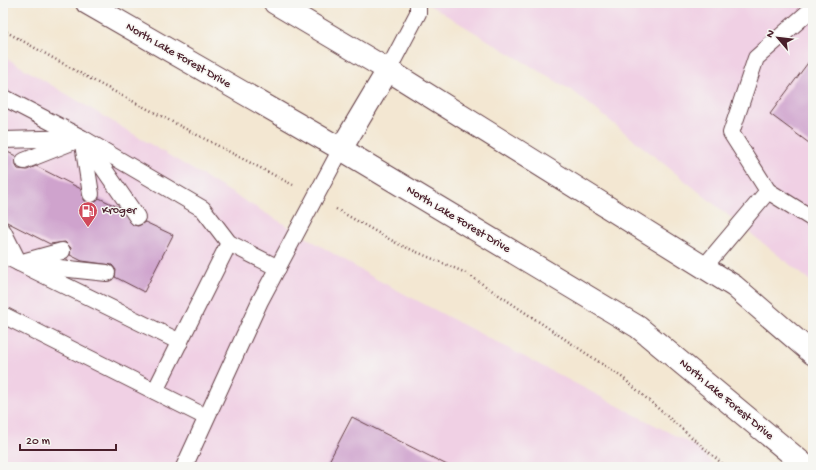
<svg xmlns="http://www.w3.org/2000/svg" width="816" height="470" font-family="'Gochi Hand',sans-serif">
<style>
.built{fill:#f0d0e4}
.building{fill:#cfa3cd}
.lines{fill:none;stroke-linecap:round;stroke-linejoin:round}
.service-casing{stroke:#633d44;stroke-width:18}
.secondary-casing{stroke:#633d44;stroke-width:24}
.path{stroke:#633d44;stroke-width:2.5;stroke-dasharray:1 3;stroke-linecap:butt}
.service{stroke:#fff;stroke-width:16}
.secondary{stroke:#fff;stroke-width:22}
.labels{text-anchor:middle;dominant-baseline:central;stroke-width:3;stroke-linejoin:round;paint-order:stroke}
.street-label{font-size:12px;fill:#4a1f2b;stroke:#f6f6f2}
.poi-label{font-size:12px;fill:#4a1f2b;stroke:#f6f6f2;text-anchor:start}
</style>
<rect width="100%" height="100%" fill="#f6f6f2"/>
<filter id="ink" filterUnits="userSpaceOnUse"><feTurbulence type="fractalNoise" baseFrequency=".025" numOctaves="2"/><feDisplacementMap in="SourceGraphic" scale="8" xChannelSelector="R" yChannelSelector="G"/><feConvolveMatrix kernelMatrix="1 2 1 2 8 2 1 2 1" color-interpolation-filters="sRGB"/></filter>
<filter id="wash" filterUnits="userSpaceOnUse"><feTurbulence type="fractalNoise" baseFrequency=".012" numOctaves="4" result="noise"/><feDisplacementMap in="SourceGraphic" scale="16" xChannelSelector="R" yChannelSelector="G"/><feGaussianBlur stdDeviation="0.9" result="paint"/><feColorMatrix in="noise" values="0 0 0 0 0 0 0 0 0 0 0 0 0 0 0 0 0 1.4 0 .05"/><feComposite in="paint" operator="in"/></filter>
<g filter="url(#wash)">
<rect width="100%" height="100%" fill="#f3e7d2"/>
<g class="built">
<polygon points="426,3 813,3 813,283 574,92"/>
<polygon points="3,56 374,278 693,445 717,467 3,467"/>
</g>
<g id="blocks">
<g class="building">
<polygon points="813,56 813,146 770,114"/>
<polygon points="3,150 16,156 15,164 18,169 27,170 36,166 81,189 83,200 87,203 93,203 99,198 120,208 133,225 138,226 145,222 173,235 144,292 115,277 116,270 112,265 82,261 70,255 71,248 65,242 50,244 3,220"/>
<polygon points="352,417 451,467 326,467"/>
</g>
</g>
</g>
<g filter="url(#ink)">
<use href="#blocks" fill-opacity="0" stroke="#633d44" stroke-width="1"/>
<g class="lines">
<defs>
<g id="service">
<polyline points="388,70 418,13 418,3"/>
<polyline points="3,97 82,138 203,209 229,243 278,268"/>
<polyline points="3,140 81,138"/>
<polyline points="86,143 137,217"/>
<polyline points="83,144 91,194"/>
<polyline points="24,161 72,142"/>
<polyline points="768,191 731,133 756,58 813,8"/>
<polyline points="3,231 19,263"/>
<polyline points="3,255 180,342"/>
<polyline points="26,261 62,251"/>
<polyline points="31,265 107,273"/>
<polyline points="704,267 768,191 813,219"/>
<polyline points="3,315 206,417"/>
<polyline points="155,391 229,243"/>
<polyline points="184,467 260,301 341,149"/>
</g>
<g id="secondary">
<polyline points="87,3 341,149 638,327 807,467"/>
<polyline points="275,3 388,70 734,286 813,354"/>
<polyline points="341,149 388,70"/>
</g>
</defs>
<use href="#service" class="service-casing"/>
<use href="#secondary" class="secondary-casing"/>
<g class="path">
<polyline points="3,30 96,82 293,185"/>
<polyline points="336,209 398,244 466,273 623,378 726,467"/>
</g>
<use href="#service" class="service"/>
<use href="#secondary" class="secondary"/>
</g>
</g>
<defs>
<symbol id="fuel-pin" viewBox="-11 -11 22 30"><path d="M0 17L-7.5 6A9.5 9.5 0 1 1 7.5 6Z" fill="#d1495b" stroke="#f6f6f2"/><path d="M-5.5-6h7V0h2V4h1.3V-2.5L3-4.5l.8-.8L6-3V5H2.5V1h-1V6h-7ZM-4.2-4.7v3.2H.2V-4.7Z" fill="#fff"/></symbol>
</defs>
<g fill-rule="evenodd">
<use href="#fuel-pin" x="77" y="200" width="22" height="30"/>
</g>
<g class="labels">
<g class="street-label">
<text transform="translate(178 56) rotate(30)">North Lake Forest Drive</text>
<text transform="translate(458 220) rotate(31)">North Lake Forest Drive</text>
<text transform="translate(726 400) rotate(40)">North Lake Forest Drive</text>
</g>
<g class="poi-label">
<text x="102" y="211">Kroger</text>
</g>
</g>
<rect width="816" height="470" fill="none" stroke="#f6f6f2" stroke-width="16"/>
<g transform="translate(778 38) rotate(298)" stroke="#f6f6f2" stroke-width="3" paint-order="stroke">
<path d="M0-3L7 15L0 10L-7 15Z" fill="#4a1f2b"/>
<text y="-6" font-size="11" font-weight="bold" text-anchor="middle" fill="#4a1f2b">N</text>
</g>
<path d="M20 444v6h96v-6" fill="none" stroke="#4a1f2b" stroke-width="2"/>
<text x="26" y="444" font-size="12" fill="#4a1f2b" stroke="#f6f6f2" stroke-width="3" paint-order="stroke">20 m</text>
</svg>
